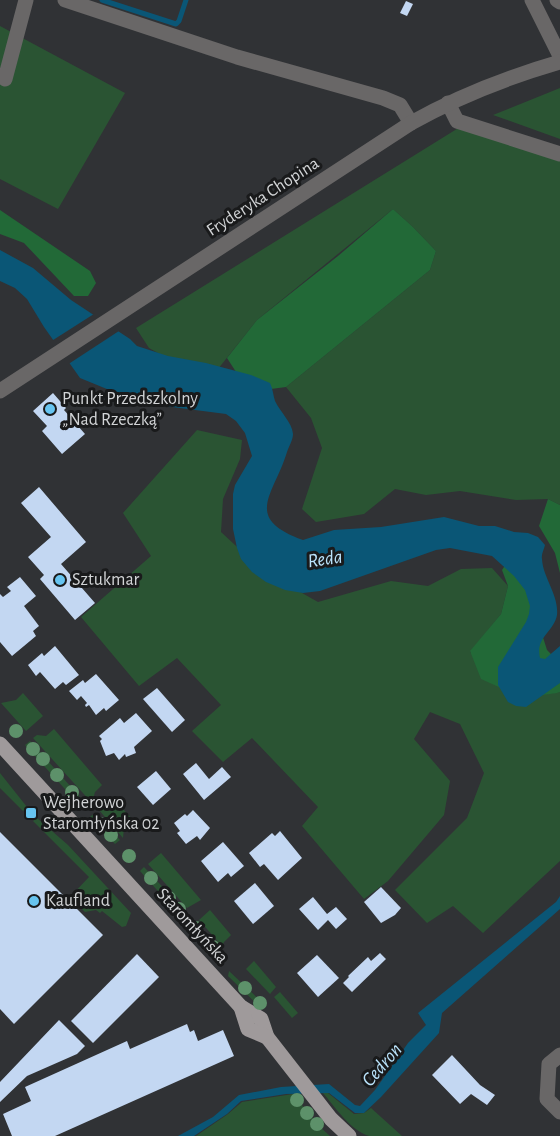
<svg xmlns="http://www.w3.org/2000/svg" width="560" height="1136" font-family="'Alegreya Sans',sans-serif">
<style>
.green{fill:#2a5433}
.forest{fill:#226937}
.water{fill:#0a5676}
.pier{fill:#303235}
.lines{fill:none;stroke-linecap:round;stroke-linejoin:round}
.stream{stroke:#0a5676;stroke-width:5}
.building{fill:#c3d7f2}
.minor{stroke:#696767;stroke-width:15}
.major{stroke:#9f9a9b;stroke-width:15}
.tree{fill:#5d916a}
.poi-dot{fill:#67c4f0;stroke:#191a1b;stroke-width:2}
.labels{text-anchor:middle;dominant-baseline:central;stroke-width:6;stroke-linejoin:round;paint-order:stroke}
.street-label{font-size:18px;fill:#d2d4d6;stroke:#191a1b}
.poi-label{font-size:18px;fill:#d2d4d6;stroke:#191a1b;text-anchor:start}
.water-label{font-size:20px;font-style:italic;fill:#b9e2fa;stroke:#191a1b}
</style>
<rect width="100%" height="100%" fill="#303235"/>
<g class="green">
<polygon points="0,26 125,93 58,209 0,179"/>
<polygon points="560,88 560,139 493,115"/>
<polygon points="460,127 560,160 560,505 548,499 516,500 460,491 426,495 395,489 364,514 316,522 302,509 322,448 311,418 286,387 430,270 436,251 413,227 393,209 257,320 214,374 190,371 149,348 136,328"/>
<polygon points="197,430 242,440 240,459 223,499 221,532 263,571 318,602 391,581 428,586 461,569 492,568 508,586 501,614 470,652 523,698 560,692 560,861 483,933 453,906 427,923 395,890 467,818 484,773 460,724 430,712 414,739 450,781 444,815 388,881 364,899 302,826 318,807 252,738 223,762 192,731 221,705 177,658 139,686 81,617 151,556 123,513"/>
<polygon points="23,693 43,716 26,731 1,703 16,700"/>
<polygon points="54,729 102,785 95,792 92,803 33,738 37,735 46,736"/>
<polygon points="30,741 88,806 84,810 25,745"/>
<polygon points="0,773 27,807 23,811 0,788"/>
<polygon points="113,798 133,820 124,828 123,838 99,810"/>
<polygon points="95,813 120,840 115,844 90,817"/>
<polygon points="37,818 68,845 131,913 126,926 122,927 102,911 100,913 96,910 85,912 70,897 89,877 33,821"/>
<polygon points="161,853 201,900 187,908 148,864"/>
<polygon points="144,867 187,913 183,919 140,871"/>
<polygon points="210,910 231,935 224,942 222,946 199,920"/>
<polygon points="254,961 276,987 270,994 246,969"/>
<polygon points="229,971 266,1006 262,1009 228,976"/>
<polygon points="280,992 298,1013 292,1018 274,997"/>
<path d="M 323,1093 L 328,1093 L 354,1114 L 364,1113 L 371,1108 L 402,1136 C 392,1136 378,1136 369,1136 C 350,1130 335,1107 323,1093 Z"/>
<polygon points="293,1094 320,1127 330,1136 196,1136 228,1114 242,1102"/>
</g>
<g class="forest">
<polygon points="393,209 413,227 436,251 430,270 286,387 249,392 227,358 257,320 338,256"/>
<polygon points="0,210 90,271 96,283 88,296 74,296 24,243 0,234"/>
<polygon points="548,499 560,505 560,573 555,553 539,526"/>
<polygon points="508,561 523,574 547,650 560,663 560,692 557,693 523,698 481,679 470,651 501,614 508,586 502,570"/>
</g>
<g class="water">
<path d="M 0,250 L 33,268 L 71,300 L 130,339 L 137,346 L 168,356 L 206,363 L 251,375 L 270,383 C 273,389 273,395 275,401 C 280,412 292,422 293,434 C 293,440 289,446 287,452 C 274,495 242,518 303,540 L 334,530 L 381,527 L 444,517 L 479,526 L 495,526 L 514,532 L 528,533 L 538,537 L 545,545 C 544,550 541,554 542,559 C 543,578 559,595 557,615 C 554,632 535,637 540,658 L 545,659 L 560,646 L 560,683 L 526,707 L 516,706 L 508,702 L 498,685 L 498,667 L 526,622 L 529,614 L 530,606 L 525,590 L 514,576 L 492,556 L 450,548 L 436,550 L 320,591 L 303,593 L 285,590 L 266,582 L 252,572 L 241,559 L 237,548 L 233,529 L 233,494 L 235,485 L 252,456 L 245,433 L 236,421 L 226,414 L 141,403 L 80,378 L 44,327 L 27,299 L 15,288 L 0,281 Z"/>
<polygon points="560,896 560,909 442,1013 439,1033 381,1097 364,1113 355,1113 329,1093 286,1094 241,1101 227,1114 194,1136 178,1136 213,1117 239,1095 281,1087 329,1084 355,1105 360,1106 375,1090 408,1043 426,1025 418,1013 556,902"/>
</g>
<polygon class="pier" points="97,312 122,329 67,365 50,342"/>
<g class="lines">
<polyline class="stream" points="102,0 176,24 179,21 186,0"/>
</g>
<g class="building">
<polygon points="406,1 413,4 407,16 400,13"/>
<polygon points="53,393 66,408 64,410 85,434 62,454 42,431 47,426 33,411"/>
<polygon points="39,487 86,542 61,564 95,603 75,620 40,579 44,575 28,557 51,537 21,503"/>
<polygon points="20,577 36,596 24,606 39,626 33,631 36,636 12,656 0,642 0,594 3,597 11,591 7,587"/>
<polygon points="55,646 79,675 66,685 63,682 55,689 40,672 36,676 28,665 42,653 44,656"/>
<polygon points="96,674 119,700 106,711 104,708 96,715 89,705 86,707 85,705 87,703 81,696 77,700 69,691 83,680 85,683"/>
<polygon points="157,688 185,720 172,732 143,699"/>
<polygon points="136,713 152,731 134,747 136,753 126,757 125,754 119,760 114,753 106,756 100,741 102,739 99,736 120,718 124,723"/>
<polygon points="196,763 209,779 222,767 231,777 204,800 183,774"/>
<polygon points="156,771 171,789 153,805 137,787"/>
<polygon points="193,810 210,828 200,840 197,836 186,844 177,833 180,831 174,823 185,814 187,816"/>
<polygon points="280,831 302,858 278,880 264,864 260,867 249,853 272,833 275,836"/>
<polygon points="0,832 103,935 14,1024 0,1009"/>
<polygon points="223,842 244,866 231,877 228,873 218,882 201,861"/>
<polygon points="255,883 274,906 253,924 234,901"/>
<polygon points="381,887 401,908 395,915 381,923 364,902"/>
<polygon points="313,897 327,914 336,907 347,919 336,929 328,920 318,930 299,909"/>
<polygon points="380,953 386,959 352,992 343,983 349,977 348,976 368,957 371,961"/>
<polygon points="137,954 159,977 93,1043 71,1021"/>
<polygon points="317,955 339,978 318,997 297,973"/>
<polygon points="59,1020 85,1046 77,1054 27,1076 0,1102 0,1082"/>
<polygon points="187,1024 190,1032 194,1030 198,1041 223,1030 234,1056 55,1136 12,1136 3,1114 31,1101 25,1087 127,1041 130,1049"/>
<polygon points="452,1055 480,1085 495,1095 487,1105 471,1094 460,1104 432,1075"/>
</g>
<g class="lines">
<g class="minor">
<polyline points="65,0 237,57 383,98 400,105 411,123"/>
<polyline points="532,0 560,56"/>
<polyline points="557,0 560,2"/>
<polyline points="5,79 26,0"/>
<polyline points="448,103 457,121 560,154"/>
<path d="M 0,391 L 411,123 C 459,96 508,77 560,62"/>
<polyline points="560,1055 549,1064 547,1099 560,1112"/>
</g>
<g class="major">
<polyline points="0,744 241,1007 261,1019 267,1037 331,1119 349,1136"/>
<polyline points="241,1007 248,1029 267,1037"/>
</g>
</g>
<g class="tree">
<circle cx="16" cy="731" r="7"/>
<circle cx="33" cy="749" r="7"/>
<circle cx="43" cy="759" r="7"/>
<circle cx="57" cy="775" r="7"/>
<circle cx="72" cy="792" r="7"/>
<circle cx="101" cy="824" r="7"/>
<circle cx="111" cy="835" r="7"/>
<circle cx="129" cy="856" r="7"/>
<circle cx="151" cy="878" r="7"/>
<circle cx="169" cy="898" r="7"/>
<circle cx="179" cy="909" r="7"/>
<circle cx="196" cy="928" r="7"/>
<circle cx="213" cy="947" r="7"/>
<circle cx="245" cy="988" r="7"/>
<circle cx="260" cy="1003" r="7"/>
<circle cx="297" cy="1100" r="7"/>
<circle cx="307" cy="1113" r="7"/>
<circle cx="317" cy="1124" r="7"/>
</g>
<g class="poi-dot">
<circle cx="50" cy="409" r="6"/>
<circle cx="60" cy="580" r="6"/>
<rect x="25" y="807" width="12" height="12" rx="3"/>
<circle cx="34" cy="901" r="6"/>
</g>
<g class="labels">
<g class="street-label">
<text transform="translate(263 197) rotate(-33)">Fryderyka Chopina</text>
<text transform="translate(192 926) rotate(47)">Staromłyńska</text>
</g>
<g class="poi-label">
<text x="62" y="399">Punkt Przedszkolny<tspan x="62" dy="21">„Nad Rzeczką”</tspan></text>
<text x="72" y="580">Sztukmar</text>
<text x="43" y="803">Wejherowo<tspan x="43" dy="21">Staromłyńska 02</tspan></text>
<text x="46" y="901">Kaufland</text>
</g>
<g class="water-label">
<text transform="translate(325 559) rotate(-8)">Reda</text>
<text transform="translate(382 1065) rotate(-49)">Cedron</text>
</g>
</g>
</svg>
